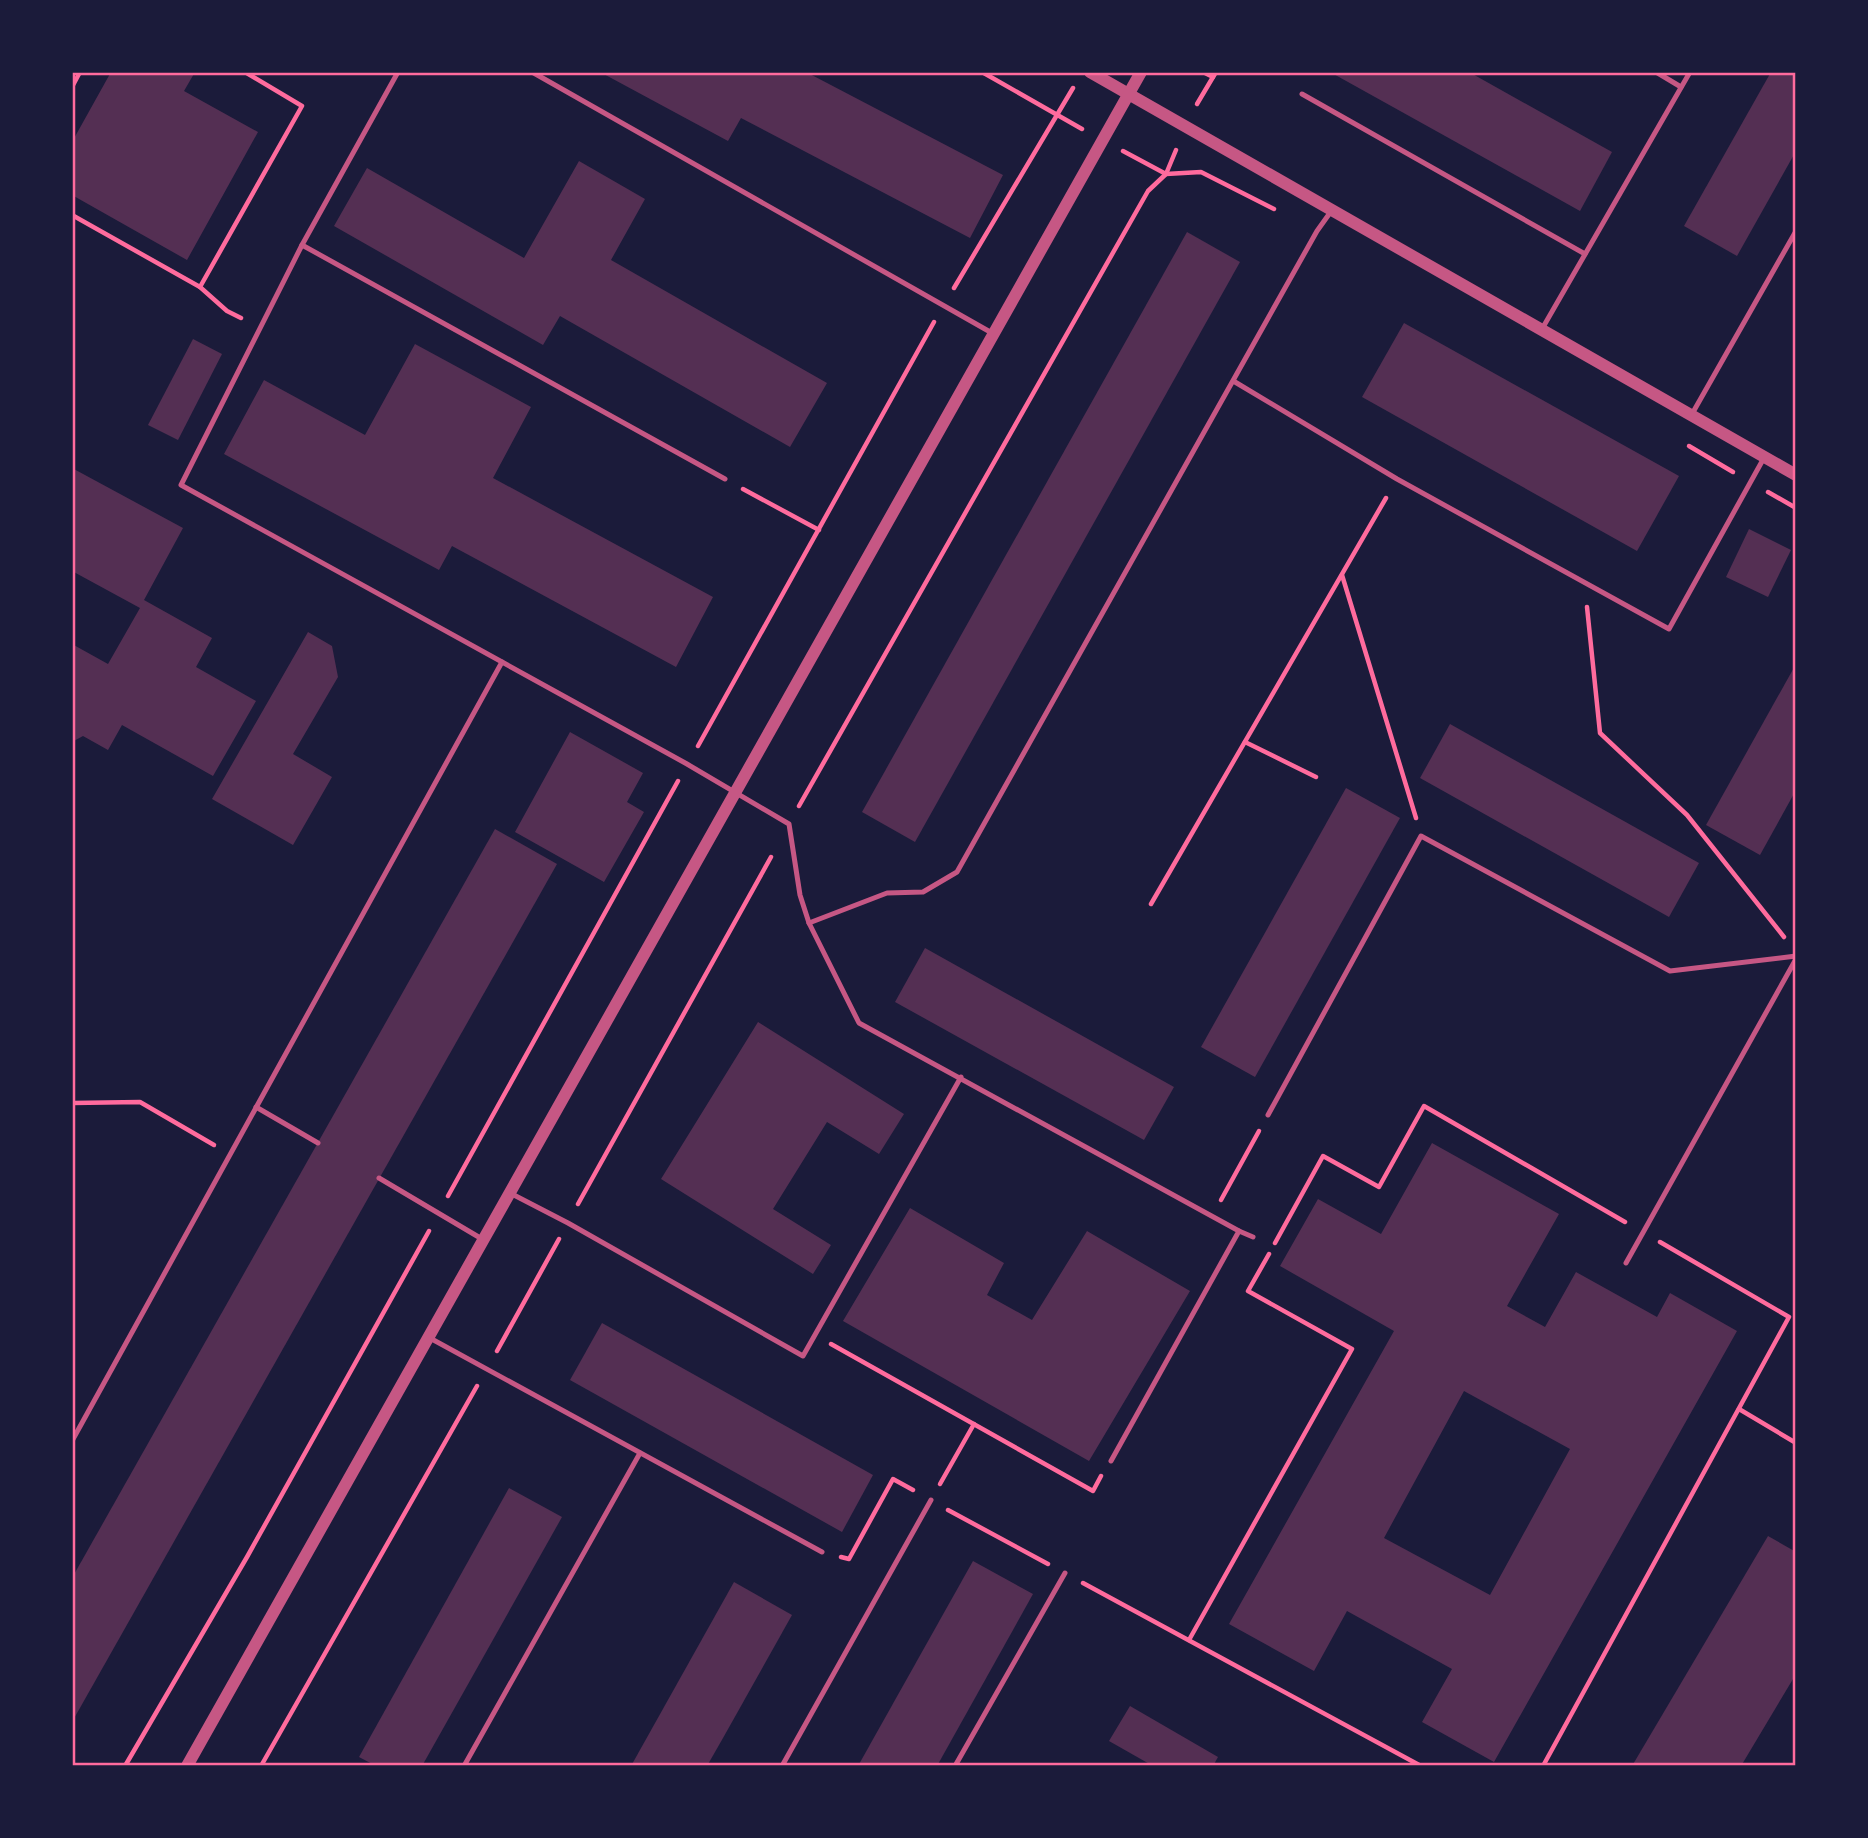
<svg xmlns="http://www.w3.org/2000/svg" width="1868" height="1838" font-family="'Roboto Condensed',sans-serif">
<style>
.building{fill:#542f53;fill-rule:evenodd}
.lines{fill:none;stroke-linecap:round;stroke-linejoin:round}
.path{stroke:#ff6b9d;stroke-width:4.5}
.service{stroke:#c65784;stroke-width:5}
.tertiary{stroke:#c65784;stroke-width:12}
.neatline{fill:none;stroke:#ff6b9d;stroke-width:2.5}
</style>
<rect width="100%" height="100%" fill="#1b1b3a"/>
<g class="building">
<polygon points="111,72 195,72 184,91 258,132 187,260 72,195 72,142"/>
<polygon points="600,72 806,72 1003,175 970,238 741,118 728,141"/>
<polygon points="1330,72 1469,72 1612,152 1580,211"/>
<polygon points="1771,72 1796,72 1796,151 1737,256 1684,226"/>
<polygon points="579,161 645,199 611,260 827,383 790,447 560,316 543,345 334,226 367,168 524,258"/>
<polygon points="1187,232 1240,262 915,842 862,812"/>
<polygon points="1404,323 1679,476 1637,551 1362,397"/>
<polygon points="193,339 222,354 178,440 148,425"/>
<polygon points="415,344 531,407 493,478 713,597 676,667 452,546 439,570 224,454 264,380 365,435"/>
<polygon points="72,468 183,528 144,600 212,638 196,667 256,701 213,776 122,725 108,750 83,736 72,742 72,644 108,664 140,608 72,571"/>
<polygon points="1749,529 1791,550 1768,597 1726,577"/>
<polygon points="308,632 332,646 338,677 293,754 332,777 293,845 212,799"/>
<polygon points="1796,664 1796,790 1760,855 1706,825"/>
<polygon points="1450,724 1699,863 1669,917 1420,778"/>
<polygon points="570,732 643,773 627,802 644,812 604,882 515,832"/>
<polygon points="1346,788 1400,818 1255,1077 1201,1047"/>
<polygon points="495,829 557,864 72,1722 72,1578"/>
<polygon points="925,948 1174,1087 1144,1140 895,1002"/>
<polygon points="758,1022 904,1114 879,1154 827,1122 773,1209 831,1245 813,1274 661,1179"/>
<path d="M 1432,1143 L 1559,1214 L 1507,1306 L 1545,1327 L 1576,1272 L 1657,1317 L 1670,1293 L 1737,1331 L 1494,1762 L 1422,1722 L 1452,1669 L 1347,1611 L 1314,1671 L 1229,1624 L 1394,1331 L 1280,1266 L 1318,1199 L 1381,1234 ZM 1464,1391 L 1570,1449 L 1490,1595 L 1384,1538 Z"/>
<polygon points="910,1208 1004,1263 987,1295 1032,1320 1087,1231 1190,1291 1089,1461 843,1321"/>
<polygon points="602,1323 873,1475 842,1532 570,1380"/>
<polygon points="509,1488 562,1517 422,1766 376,1766 359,1757"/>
<polygon points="1768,1536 1796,1552 1796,1674 1741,1766 1632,1766"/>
<polygon points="973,1561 1033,1594 937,1766 858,1766"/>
<polygon points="734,1582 792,1615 723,1738 707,1766 631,1766"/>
<polygon points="1130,1706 1218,1757 1213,1766 1153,1766 1109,1741"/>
</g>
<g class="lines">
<g class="path">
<polyline points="982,72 1082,129"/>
<polyline points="1203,72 1213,77"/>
<polyline points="72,87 80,72"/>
<polyline points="1197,104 1216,72"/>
<polyline points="1123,151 1166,174 1201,172 1274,209"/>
<polyline points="72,215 200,287 227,311 241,318"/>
<polyline points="200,287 302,106 245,72"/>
<polyline points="954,288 1073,88"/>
<polyline points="1689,446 1733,472"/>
<polyline points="743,489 819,530"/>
<polyline points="1768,492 1796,508"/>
<polyline points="1342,575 1416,818"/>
<polyline points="1587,607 1600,733 1687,815 1784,937"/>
<polyline points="1245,742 1316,777"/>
<polyline points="698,746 934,322"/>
<polyline points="799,806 1148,191 1166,174 1176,150"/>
<polyline points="1151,904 1386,498"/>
<polyline points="72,1103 140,1102 214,1145"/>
<polyline points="448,1196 678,781"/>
<polyline points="1221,1200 1259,1131"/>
<polyline points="578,1204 771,857"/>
<polyline points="1275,1243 1323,1156 1379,1187 1424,1106 1625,1222"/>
<polyline points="831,1344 1093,1491 1101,1476"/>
<polyline points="497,1351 559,1239"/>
<polyline points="1739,1409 1796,1443"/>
<polyline points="940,1484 974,1424"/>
<polyline points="948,1510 1048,1564"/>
<polyline points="841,1557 849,1559 893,1479 913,1490"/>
<polyline points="1083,1583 1421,1766"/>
<polyline points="1189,1640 1352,1349 1248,1291 1269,1254"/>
<polyline points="125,1766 247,1557 429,1231"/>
<polyline points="261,1766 477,1386"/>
<polyline points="1543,1766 1789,1317 1660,1242"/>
</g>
<g class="service">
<polyline points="398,72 302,245 725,479"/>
<polyline points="532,72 992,333"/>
<polyline points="1656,72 1681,87"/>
<polyline points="1302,94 1585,254"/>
<polyline points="302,245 181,485 687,764 789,824 800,895 809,923 859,1023 1239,1231 1111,1461"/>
<polyline points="1542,329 1690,72"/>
<polyline points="1235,382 1397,479 1669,629 1765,456"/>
<polyline points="1692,414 1796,231"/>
<polyline points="809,923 887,893 923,892 957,872 1317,231 1332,210"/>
<polyline points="256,1107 318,1143"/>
<polyline points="1268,1115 1421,836 1670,971 1796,956"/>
<polyline points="379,1178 482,1239"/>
<polyline points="510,1193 568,1223 803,1356 961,1077"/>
<polyline points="1239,1231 1253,1237"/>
<polyline points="1626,1263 1796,959"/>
<polyline points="428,1337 822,1552"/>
<polyline points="72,1441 502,662"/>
<polyline points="464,1766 640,1453"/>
<polyline points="782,1766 931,1500"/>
<polyline points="955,1766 1065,1573"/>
</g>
<g class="tertiary">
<polyline points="1090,72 1796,475"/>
<polyline points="187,1766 1141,72"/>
</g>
</g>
<rect width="1868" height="1838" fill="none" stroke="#1b1b3a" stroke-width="147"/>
<rect x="74" y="74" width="1720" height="1690" class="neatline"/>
</svg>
